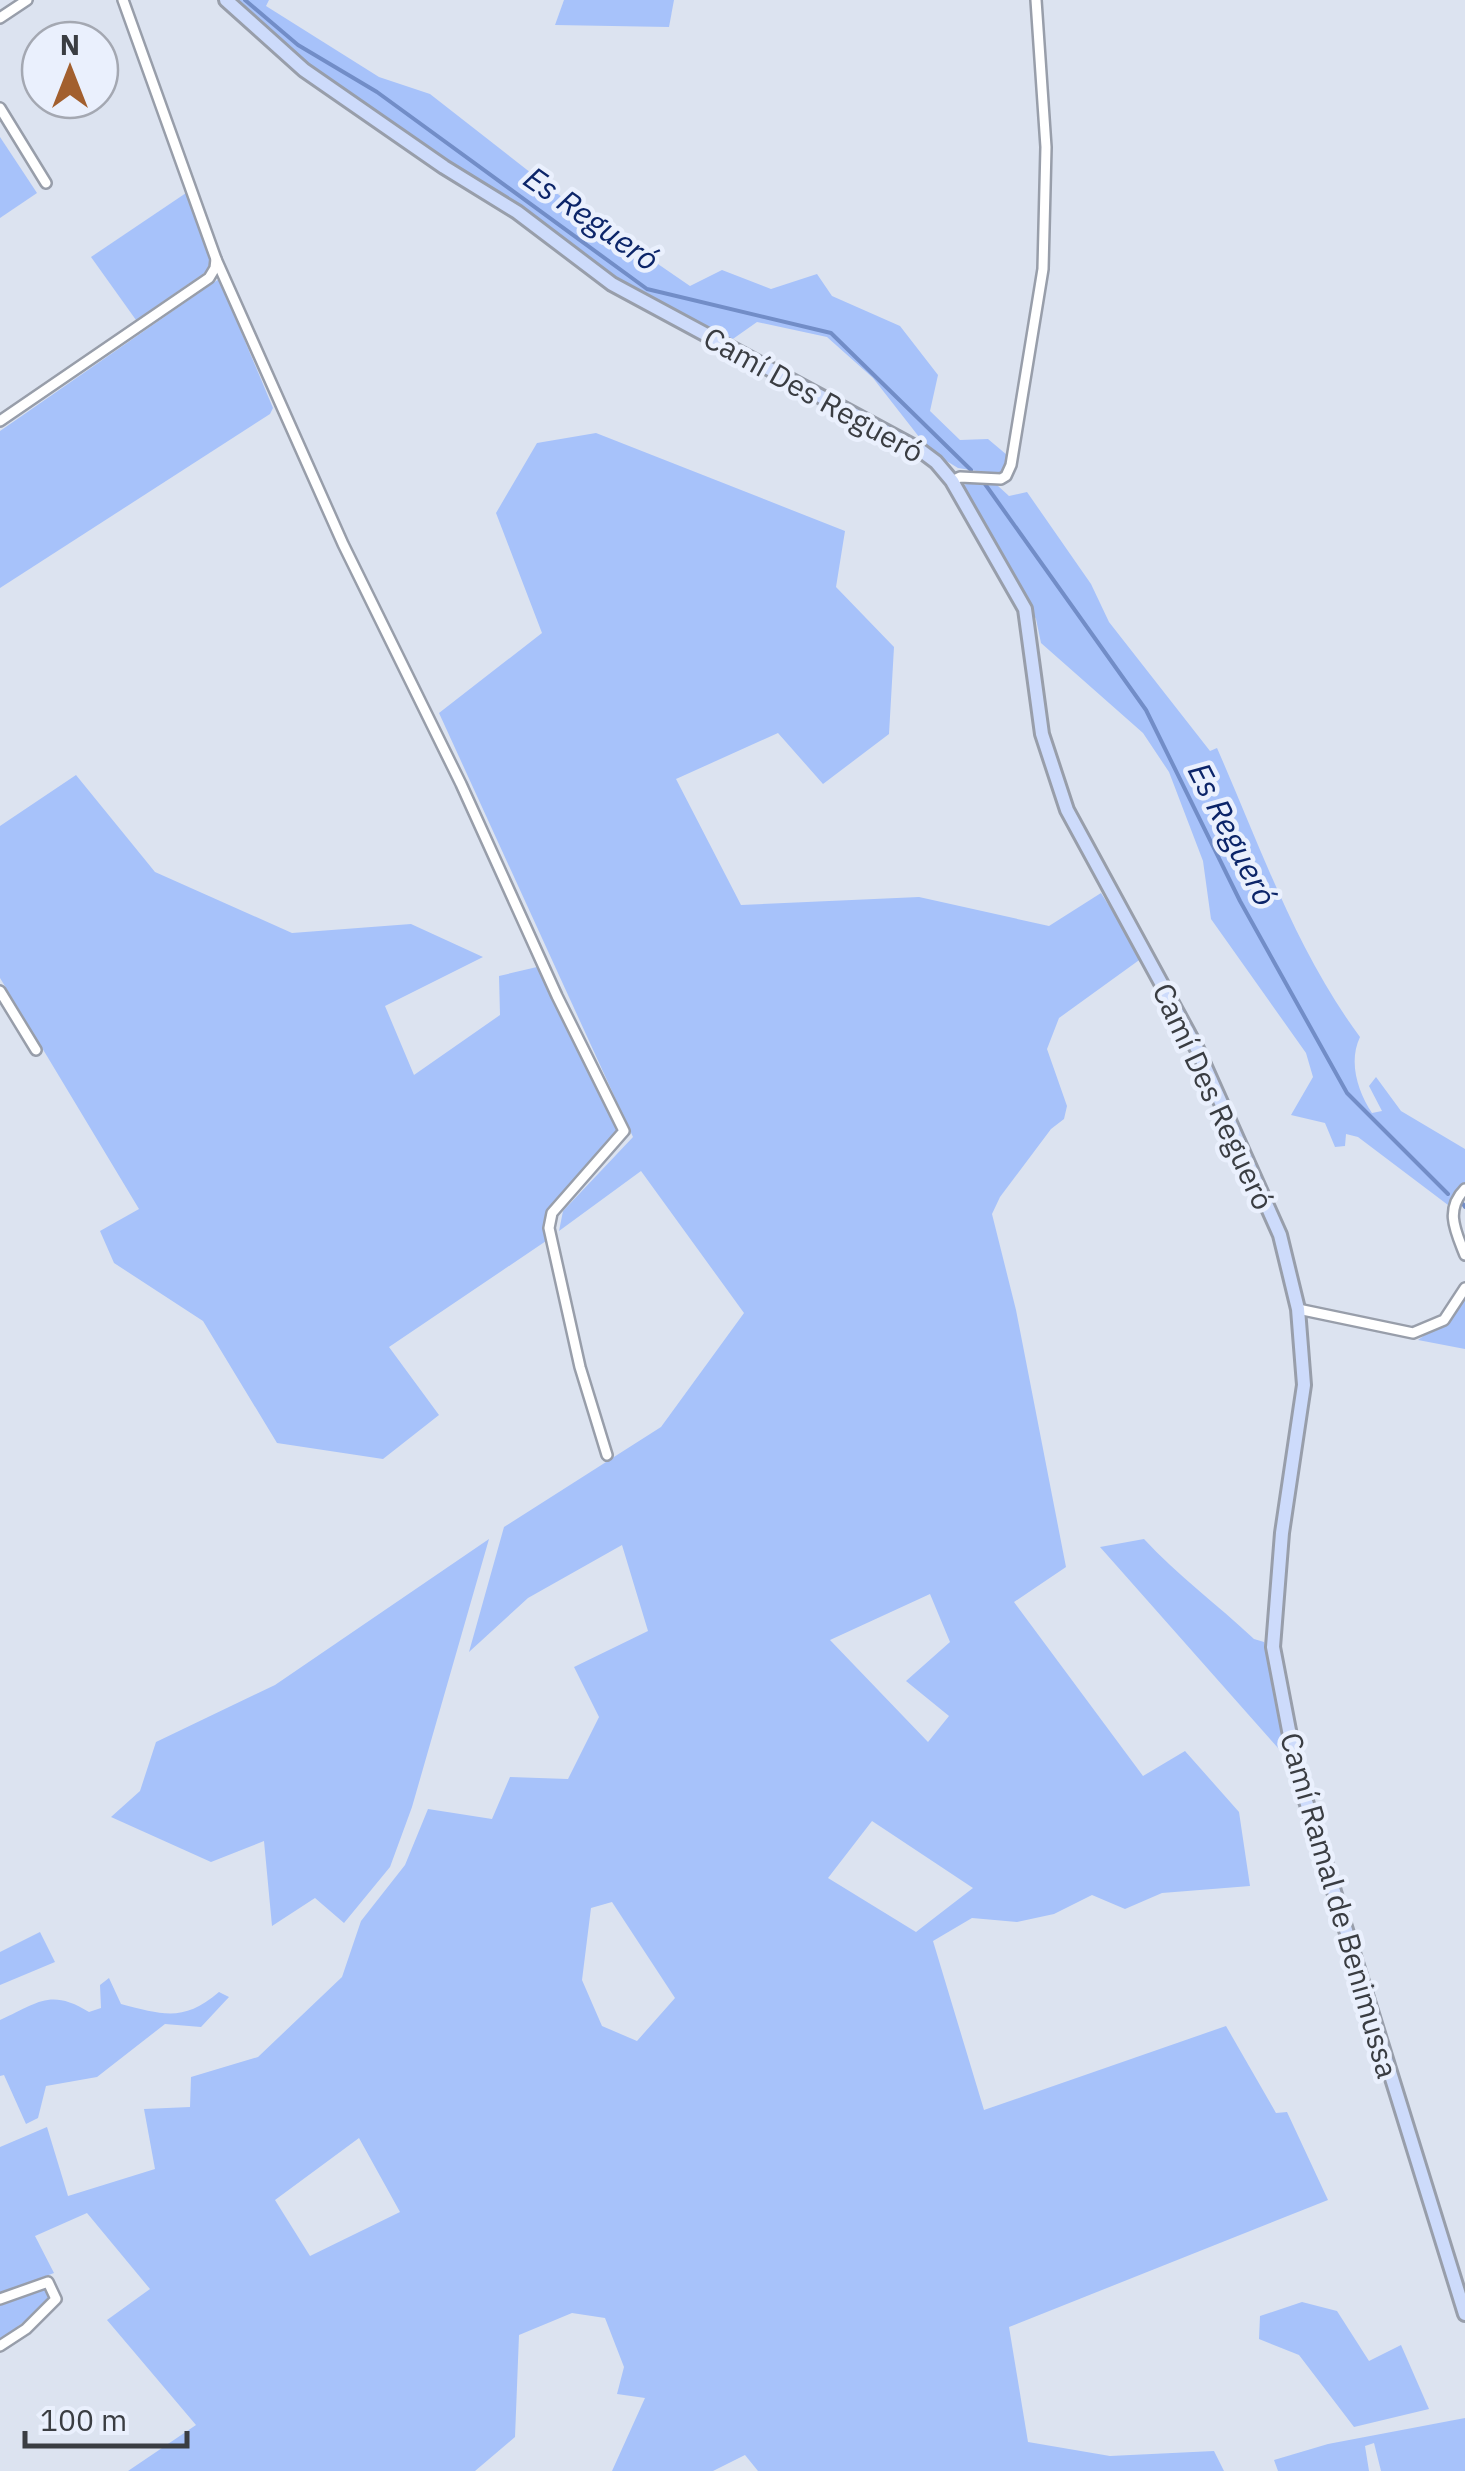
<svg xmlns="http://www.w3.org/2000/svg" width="1465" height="2471" font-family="'IBM Plex Sans',sans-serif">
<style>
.green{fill:#a7c2fa;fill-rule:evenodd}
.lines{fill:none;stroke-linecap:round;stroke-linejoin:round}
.stream{stroke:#728dc7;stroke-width:4}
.street-casing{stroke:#989eaa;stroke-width:14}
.secondary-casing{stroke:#989eaa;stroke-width:18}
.street{stroke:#fff;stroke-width:9}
.secondary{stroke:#cddbfb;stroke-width:12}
.labels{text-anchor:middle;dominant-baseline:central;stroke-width:9;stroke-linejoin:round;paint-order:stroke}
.street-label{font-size:30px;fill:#3a3d42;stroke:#eaf0fd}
.water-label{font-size:32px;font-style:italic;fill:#0c2569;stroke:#eaf0fd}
</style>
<rect width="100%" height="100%" fill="#dce3f0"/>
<g class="green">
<polygon points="231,0 269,0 266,6 379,77 430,94 572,205 690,286 722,270 771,289 817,274 832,296 900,326 938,375 930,411 960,440 988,439 1007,455 1004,470 996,474 958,468 930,451 873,378 827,337 757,322 730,341 633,291 531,213 394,125 280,43"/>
<polygon points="564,0 674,0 669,27 555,25"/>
<polygon points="0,137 37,193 0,218"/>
<polygon points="186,193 213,267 136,320 91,257"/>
<polygon points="219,279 273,408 270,414 0,588 0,431"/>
<path d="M 596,433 L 845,531 L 836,587 L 894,647 L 889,734 L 823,784 L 778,733 L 676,779 L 741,905 L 919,897 L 1049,926 L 1101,893 L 1142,958 L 1059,1018 L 1047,1049 L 1067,1106 L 1064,1119 L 1051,1129 L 1000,1197 L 992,1214 L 1016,1310 L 1066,1567 L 1014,1602 L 1143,1776 L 1185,1751 L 1239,1812 L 1250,1886 L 1162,1893 L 1125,1909 L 1092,1895 L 1054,1914 L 1017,1922 L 972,1918 L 933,1941 L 984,2110 L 1226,2026 L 1276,2113 L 1287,2112 L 1328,2200 L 1009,2327 L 1028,2442 L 1110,2456 L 1214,2451 L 1224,2471 L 758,2471 L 745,2455 L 713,2471 L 612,2471 L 645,2398 L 617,2394 L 624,2367 L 605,2318 L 572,2313 L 519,2335 L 515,2437 L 475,2471 L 128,2471 L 196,2425 L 107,2320 L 150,2289 L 87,2213 L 35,2236 L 54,2273 L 0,2293 L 0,2147 L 47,2127 L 68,2196 L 155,2169 L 144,2109 L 190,2107 L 191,2077 L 258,2057 L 342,1977 L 361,1921 L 405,1865 L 428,1809 L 492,1819 L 510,1777 L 568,1779 L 599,1717 L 574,1667 L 648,1631 L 622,1545 L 528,1598 L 469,1652 L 504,1527 L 661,1427 L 744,1313 L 641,1171 L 559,1231 L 563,1211 L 633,1137 L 439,713 L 542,633 L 496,513 L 537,443 ZM 930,1594 L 950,1642 L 906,1681 L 949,1716 L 928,1742 L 830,1640 ZM 872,1821 L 973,1888 L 916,1932 L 828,1878 ZM 612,1902 L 675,1998 L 637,2041 L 602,2026 L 582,1980 L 591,1908 ZM 359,2138 L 400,2212 L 310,2256 L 275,2200 Z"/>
<path d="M 974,482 L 997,485 L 1009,496 L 1027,492 L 1091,584 L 1109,622 L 1210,751 L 1217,748 C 1260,846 1296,951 1360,1037 C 1348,1062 1358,1092 1372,1113 L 1382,1111 L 1369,1086 L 1376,1077 L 1401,1111 L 1465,1149 L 1465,1186 L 1448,1205 L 1358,1137 L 1346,1134 L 1345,1146 L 1335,1147 L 1325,1123 L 1291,1115 L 1313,1077 L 1306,1053 L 1211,919 L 1203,861 L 1169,772 L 1143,733 L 1041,643 L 1036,619 L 963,485 Z"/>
<polygon points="76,775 155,872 292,933 411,924 483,957 385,1006 414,1075 500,1015 499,976 537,967 617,1121 615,1138 545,1214 546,1241 389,1347 439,1415 383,1459 277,1443 203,1321 114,1263 100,1231 139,1209 0,978 0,826"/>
<polygon points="1465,1299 1465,1349 1418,1340 1455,1313"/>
<polygon points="489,1539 412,1807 390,1867 344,1923 315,1898 272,1926 264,1841 211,1862 111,1817 140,1791 156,1742 275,1685"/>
<path d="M 1144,1539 C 1177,1575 1218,1605 1254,1639 L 1264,1642 L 1286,1757 L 1100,1547 Z"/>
<polygon points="40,1932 55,1962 0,1985 0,1952"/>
<path d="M 109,1978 L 121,2004 C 164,2015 184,2022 219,1992 L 229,1997 L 201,2027 L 165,2024 L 97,2077 L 46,2086 L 38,2118 L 26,2124 L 4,2075 L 0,2076 L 0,2020 C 38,2003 50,1988 89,2012 L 101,2008 L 100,1985 Z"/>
<polygon points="46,2287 52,2300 0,2340 0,2304"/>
<polygon points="1302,2302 1337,2311 1369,2361 1401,2345 1429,2409 1354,2427 1299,2355 1259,2339 1260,2316"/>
<polygon points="1465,2418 1465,2471 1381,2471 1374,2443 1365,2446 1369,2471 1278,2471 1274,2460 1328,2444"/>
</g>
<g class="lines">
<g class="stream">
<polyline points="245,0 298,45 377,92 647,289 831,333 971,470"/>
<polyline points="985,484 1146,710 1240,901 1347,1093 1448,1194"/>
<polyline points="1463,1204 1465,1207"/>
</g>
<defs>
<g id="street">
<polyline points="0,18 27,0"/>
<polyline points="0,108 46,183"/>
<polyline points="216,259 343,544 461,784 557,996 624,1131 552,1213 549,1228 580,1367 607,1455"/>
<polyline points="0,421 209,278 215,268 216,259 123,0"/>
<polyline points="952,481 960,477 1001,479 1006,476 1011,465 1043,269 1046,147 1036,0"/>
<polyline points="0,991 36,1050"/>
<path d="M 1465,1189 C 1444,1210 1456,1232 1465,1255"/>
<polyline points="1298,1309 1413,1333 1444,1320 1465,1288"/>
<polyline points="0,2299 48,2282 56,2299 26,2329 0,2346"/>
</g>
<polyline id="secondary" points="226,0 304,70 444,167 517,212 612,284 920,450 936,462 952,481 1025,609 1042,734 1067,810 1197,1049 1280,1235 1298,1309 1304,1385 1282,1533 1273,1647 1297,1772 1465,2314"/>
</defs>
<use href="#street" class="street-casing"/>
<use href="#secondary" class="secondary-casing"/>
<use href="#street" class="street"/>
<use href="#secondary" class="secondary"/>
</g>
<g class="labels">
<g class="street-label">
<text transform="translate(814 394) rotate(29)">Camí Des Regueró</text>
<text transform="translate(1214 1096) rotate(65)">Camí Des Regueró</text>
<text transform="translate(1340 1905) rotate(74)">Camí Ramal de Benimussa</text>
</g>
<g class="water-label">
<text transform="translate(592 218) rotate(35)">Es Regueró</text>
<text transform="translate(1233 834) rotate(63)">Es Regueró</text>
</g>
</g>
<g transform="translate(70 70)"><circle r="48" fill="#eaf0fd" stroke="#a4a8b2" stroke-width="2.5"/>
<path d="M0-8L18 38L0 25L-18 38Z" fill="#a25f2e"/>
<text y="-15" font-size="28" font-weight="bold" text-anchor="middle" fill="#3a3d42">N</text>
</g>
<path d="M25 2431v15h162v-15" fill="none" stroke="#3a3d42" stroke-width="5"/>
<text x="40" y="2431" font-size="30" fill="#3a3d42" stroke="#eaf0fd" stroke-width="8" paint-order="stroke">100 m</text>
</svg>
